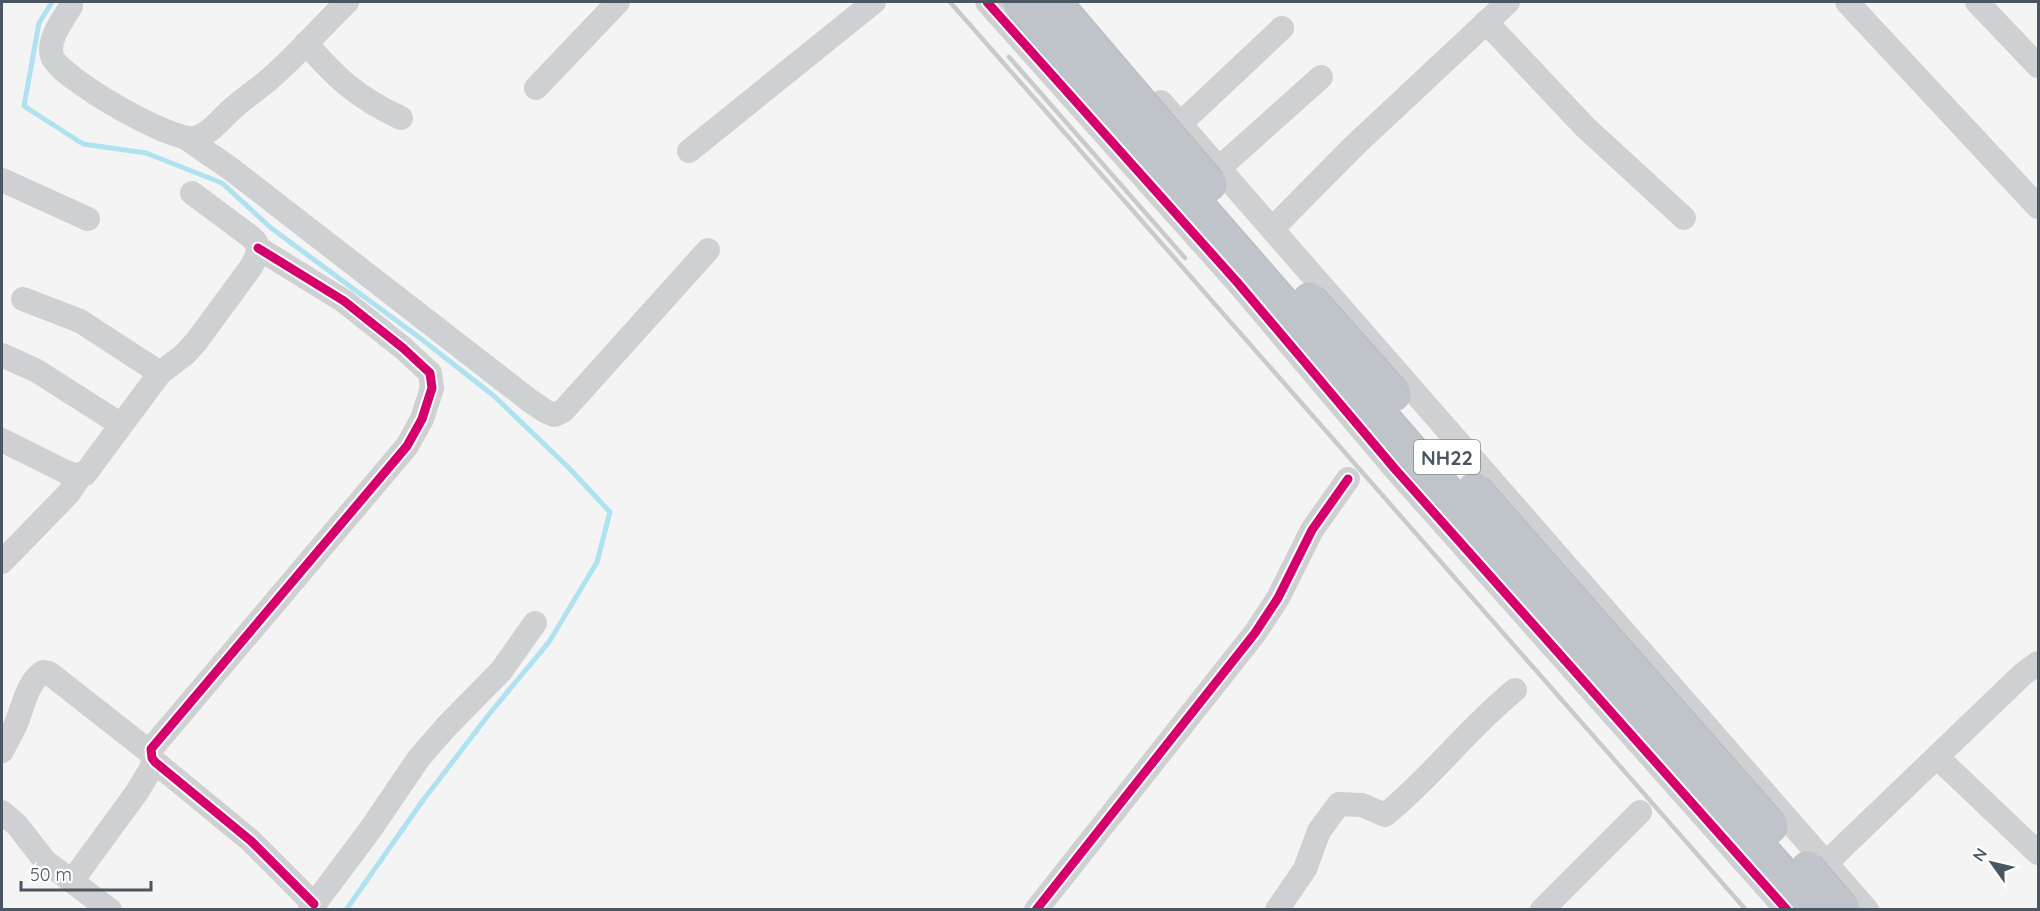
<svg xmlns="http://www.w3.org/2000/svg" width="2040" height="911" font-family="Quicksand,sans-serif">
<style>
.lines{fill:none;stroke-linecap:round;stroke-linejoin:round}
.stream{stroke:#aee2f0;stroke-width:5}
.minor{stroke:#ced0d2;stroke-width:24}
.rail{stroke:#c9cacc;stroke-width:4.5}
.highway-bridge-casing{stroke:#b9bec3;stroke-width:36;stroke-linecap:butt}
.highway-bridge{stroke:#bec4c9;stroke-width:33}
.cycleway-casing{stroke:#fff;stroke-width:13}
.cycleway{stroke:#d6006c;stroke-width:9}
.labels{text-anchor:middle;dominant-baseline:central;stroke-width:6;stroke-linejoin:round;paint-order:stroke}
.shield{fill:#fff;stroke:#808990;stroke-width:1.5}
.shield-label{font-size:20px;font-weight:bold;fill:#4a5661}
</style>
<rect width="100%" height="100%" fill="#f4f4f4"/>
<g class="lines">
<polyline class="stream" points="52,2 39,23 24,106 83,144 146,153 222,183 271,228 420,338 494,396 568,467 610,512 597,562 549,642 490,713 421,803 346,910"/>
<g class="minor">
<path d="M 71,2 L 71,6 C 63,20 47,39 52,56 C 59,78 173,143 195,138 C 210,134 220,120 231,110 C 244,98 260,88 273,76 C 299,53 322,26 347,2"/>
<polyline points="987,2 1237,282 1395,469 1787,910"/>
<polyline points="1847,2 2038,207"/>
<polyline points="1977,2 2038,66"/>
<polyline points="1486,22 1585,127 1684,218"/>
<path d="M 306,43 C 337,79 358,98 401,118"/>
<polyline points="536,88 618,2"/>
<polyline points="1161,102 1867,910"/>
<polyline points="1180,124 1282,28"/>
<polyline points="186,138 231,169 529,400 545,411 554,415 563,411 573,400 708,250"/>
<polyline points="689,151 874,2"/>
<polyline points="1208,178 1321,77"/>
<polyline points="2,180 88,219"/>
<polyline points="1272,229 1354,146 1508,2"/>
<polyline points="258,248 344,301 403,348 430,373 432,388 422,419 407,446 151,749 152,758 155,762 251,841 314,904"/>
<polyline points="23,299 80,321 160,373"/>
<polyline points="2,355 37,371 120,424"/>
<polyline points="2,440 64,471 74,475 85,474 160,373 184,355 196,342 251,267 257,256 258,248 256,242 251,237 192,193"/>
<polyline points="2,562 69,493 80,476"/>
<path d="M 2,751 C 6,743 11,735 15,726 C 23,709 26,683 43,672 L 49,673 L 151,753"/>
<polyline points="1937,757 2038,853"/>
<polyline points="2,812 17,825 45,861 110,910"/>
<polyline points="1826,863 2023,674 2038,663"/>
<polyline points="72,881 137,792 155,762"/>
<polyline points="310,910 370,830 419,758 445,728 501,671 535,623"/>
<polyline points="1036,910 1255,633 1278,598 1312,530 1348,479"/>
<path d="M 1277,910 L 1305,869 L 1319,831 L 1339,804 L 1362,805 L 1385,815 C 1432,777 1468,728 1515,690"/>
<polyline points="1542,910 1640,812"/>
</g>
<g class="rail">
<polyline points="950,2 1746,910"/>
<polyline points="1009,57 1185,258"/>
</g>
<defs>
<g id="highway-bridge">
<polyline points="1020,2 1686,766 1815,910"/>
<polyline points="1054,2 1210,185"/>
<polyline points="1309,299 1394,395"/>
<polyline points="1474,489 1771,827"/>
<polyline points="1807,868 1843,910"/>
</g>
</defs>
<use href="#highway-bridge" class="highway-bridge-casing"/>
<use href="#highway-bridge" class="highway-bridge"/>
<defs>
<g id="cycleway">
<polyline points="987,2 1237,282 1395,469 1787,910"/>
<polyline points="258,248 344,301 403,348 430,373 432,388 422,419 407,446 151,749 152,758 155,762 251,841 314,904"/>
<polyline points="1036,910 1255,633 1278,598 1312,530 1348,479"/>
</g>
</defs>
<use href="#cycleway" class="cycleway-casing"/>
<use href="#cycleway" class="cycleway"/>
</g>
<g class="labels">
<rect class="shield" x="1414" y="440" width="66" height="34" rx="4.5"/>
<g class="shield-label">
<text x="1447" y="457">NH22</text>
</g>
</g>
<rect width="2040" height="911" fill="none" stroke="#4a5661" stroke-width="6"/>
<g transform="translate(1992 863) rotate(304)" stroke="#ffffff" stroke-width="4.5" paint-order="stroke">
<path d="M0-4.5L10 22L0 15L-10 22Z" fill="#4a5661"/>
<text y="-9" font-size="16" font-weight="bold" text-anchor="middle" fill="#4a5661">N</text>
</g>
<path d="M21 881v9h130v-9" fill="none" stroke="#4a5661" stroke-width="3"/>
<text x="30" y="881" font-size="18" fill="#4a5661" stroke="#ffffff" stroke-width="4.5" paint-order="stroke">50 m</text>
</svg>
